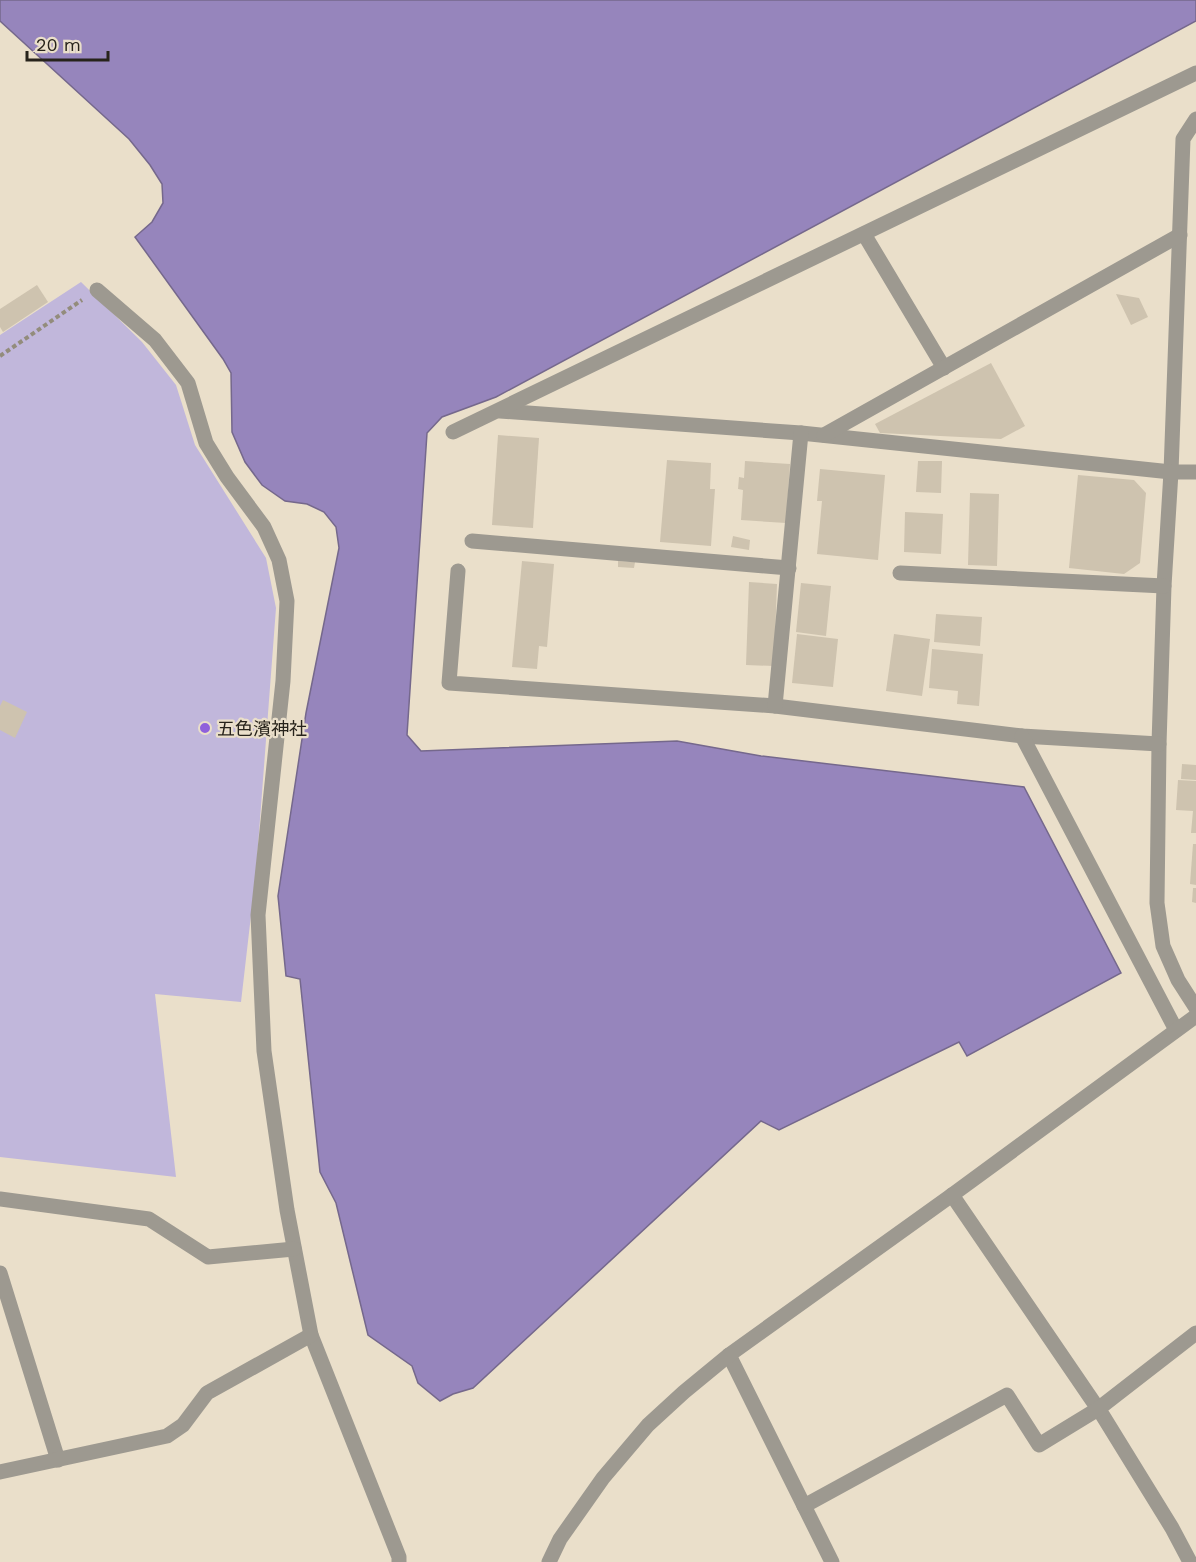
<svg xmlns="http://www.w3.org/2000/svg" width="1196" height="1562" font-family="'Work Sans','Noto Sans JP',sans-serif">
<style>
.green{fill:#c1b7db}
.water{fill:#9685bc;stroke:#75688c;stroke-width:1.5}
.building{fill:#cec3af}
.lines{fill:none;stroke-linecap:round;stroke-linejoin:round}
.path{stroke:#938c7c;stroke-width:4;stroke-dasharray:4.5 3;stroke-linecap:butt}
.minor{stroke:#9d9990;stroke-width:15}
.poi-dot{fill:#8f61db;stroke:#eadfca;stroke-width:2}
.labels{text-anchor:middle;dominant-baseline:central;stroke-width:4.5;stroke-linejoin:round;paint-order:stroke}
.poi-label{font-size:18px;fill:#27231b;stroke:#eadfca;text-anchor:start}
</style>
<rect width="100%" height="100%" fill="#eadfca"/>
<polygon class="green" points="81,282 142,342 176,385 195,445 266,558 276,608 256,872 241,1002 155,994 176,1177 0,1157 0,335"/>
<polygon class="water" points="0,0 1196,0 1196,21 496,397 442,417 427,433 407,735 421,751 677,741 761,756 1024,787 1121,973 967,1056 959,1042 779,1130 761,1121 473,1388 453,1394 440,1401 418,1383 412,1366 368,1335 336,1203 320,1172 300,979 286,976 278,896 306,713 339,548 336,527 324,512 307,504 285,501 262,485 245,462 232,432 231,373 223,359 135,237 152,222 163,203 162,184 150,165 129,139 0,21"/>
<g class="building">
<polygon points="37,285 48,302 3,332 0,327 0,309"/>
<polygon points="1116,294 1139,298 1148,317 1131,325"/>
<polygon points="991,363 1025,426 1001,439 880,433 875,424"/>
<polygon points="498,435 539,438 533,528 492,525"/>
<polygon points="667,460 711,463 710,489 715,489 711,546 660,542"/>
<polygon points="745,461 790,464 786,523 741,520 743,490 738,489 739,477 744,478"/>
<polygon points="918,461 942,461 941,493 916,492"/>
<polygon points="820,469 885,475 878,560 817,554 822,501 817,501"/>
<polygon points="1078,475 1134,480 1146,493 1140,563 1124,574 1069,568"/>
<polygon points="970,493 999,494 997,566 968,565"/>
<polygon points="905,512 943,514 941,554 904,552"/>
<polygon points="733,536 750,540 749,550 731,547"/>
<polygon points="522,561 554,564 547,647 539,646 537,669 512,667"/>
<polygon points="618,561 635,562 634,568 618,567"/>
<polygon points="749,582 777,584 774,666 746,665"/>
<polygon points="801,583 831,586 826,636 796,632"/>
<polygon points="936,614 982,617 980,646 934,642"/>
<polygon points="797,634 838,639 833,687 792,683"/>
<polygon points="894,634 930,639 922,696 886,691"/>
<polygon points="932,649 983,654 979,706 957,704 958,691 929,688"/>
<polygon points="3,700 27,712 15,738 0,730 0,706"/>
<polygon points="1182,764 1196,765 1196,780 1181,779"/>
<polygon points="1178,780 1196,781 1196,833 1191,833 1193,811 1176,810"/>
<polygon points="1193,844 1196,844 1196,885 1190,884"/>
<polygon points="1193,888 1196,888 1196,903 1192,902"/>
</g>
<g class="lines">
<polyline class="path" points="0,356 82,300"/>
<g class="minor">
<polyline points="1196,119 1183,139 1171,472 1164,586 1159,744 1157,903 1163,946 1178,980 1196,1008"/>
<polyline points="864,234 944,368"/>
<polyline points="97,290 155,340 188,383 206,443 227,477 264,527 279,560 287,601 283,681 258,915 264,1051 287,1210 311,1335 399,1557 399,1562"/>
<polyline points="500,411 801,433 1171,472 1196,472"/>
<polyline points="453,432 1196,73"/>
<polyline points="824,435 1180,235"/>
<polyline points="472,541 789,568"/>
<polyline points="458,571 449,683 775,706 1022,736 1159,744"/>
<polyline points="900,573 1164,586"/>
<polyline points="775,706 801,433"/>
<polyline points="1022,736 1176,1030"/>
<polyline points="952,1195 1103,1416 1172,1528 1190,1562"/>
<polyline points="0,1199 149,1219 208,1257 294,1249"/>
<polyline points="0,1273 58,1460"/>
<polyline points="729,1355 832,1562"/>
<polyline points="0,1472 167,1436 183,1425 207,1393 311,1335"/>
<polyline points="804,1506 1007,1395 1039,1445 1098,1409 1196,1333"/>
<polyline points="549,1562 560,1539 603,1478 648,1425 684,1392 729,1355 952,1195 1196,1016"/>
</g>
</g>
<circle class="poi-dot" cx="205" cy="728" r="6"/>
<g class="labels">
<g class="poi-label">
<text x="217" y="728">五色濱神社</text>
</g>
</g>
<path d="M27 51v9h81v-9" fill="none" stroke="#27231b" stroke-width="3"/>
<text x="36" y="51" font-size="18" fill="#27231b" stroke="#eadfca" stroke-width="4.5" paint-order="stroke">20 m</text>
</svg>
